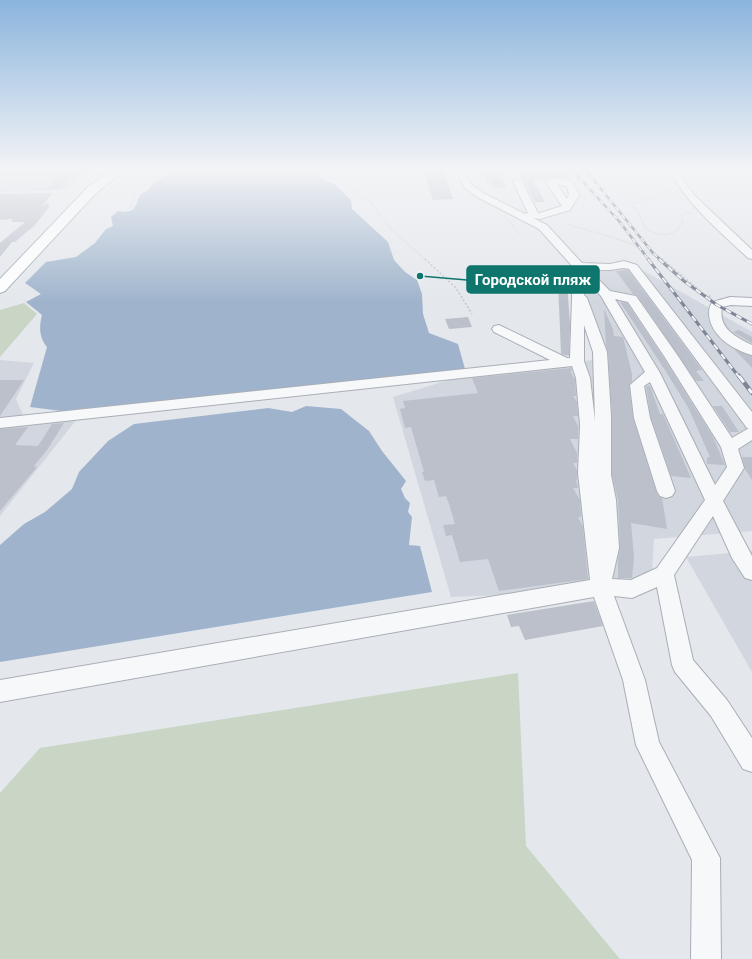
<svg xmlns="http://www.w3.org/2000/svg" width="752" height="959" font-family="Roboto,sans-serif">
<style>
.built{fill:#d2d6de}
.green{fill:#c9d6c5}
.water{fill:#9fb4cc}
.building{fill:#bbc0ca}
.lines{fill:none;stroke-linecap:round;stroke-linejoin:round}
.minor-casing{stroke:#a9aeb7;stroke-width:2}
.major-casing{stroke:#a3abb8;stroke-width:2}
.path-far1{stroke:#c2c5cb;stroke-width:1;stroke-dasharray:1.5 1.5;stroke-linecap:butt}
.path{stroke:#c2c5cb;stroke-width:1.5;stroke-dasharray:2 2;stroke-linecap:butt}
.minor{fill:#f7f8fa;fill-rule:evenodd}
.major{fill:#fff;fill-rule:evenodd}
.rail-far2-casing{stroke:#7d8696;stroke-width:2.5}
.rail-far1-casing{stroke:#7d8696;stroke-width:3}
.rail-casing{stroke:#7d8696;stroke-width:4.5}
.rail-far2{stroke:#f4f6f9;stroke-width:1.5;stroke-dasharray:5;stroke-linecap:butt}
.rail-far1{stroke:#f4f6f9;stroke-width:2;stroke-dasharray:6;stroke-linecap:butt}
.rail{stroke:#f4f6f9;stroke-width:3;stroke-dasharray:8;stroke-linecap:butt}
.leader{fill:none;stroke:#0f766e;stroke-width:1.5}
.callout-dot{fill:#0f766e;stroke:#f4f6f9;stroke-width:1.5}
.callout{fill:#0f766e;stroke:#0f766e;stroke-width:1.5}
.callout-label{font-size:15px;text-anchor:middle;font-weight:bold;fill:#fff}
</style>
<rect width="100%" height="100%" fill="#e4e7ec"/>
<g class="built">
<polygon points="0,168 81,168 80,169 84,170 67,190 0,192"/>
<polygon points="463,168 565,168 567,170 465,173"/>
<polygon points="630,263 752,332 752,531 654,539 651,589 451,597 393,397 468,374 593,360 583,264"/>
<polygon points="0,360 34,363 16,399 23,415 77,419 0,516"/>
<polygon points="752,551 752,672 686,557"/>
</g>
<g class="green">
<polygon points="24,303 37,314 0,357 0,310"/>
<polygon points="518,673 526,846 620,959 0,959 0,793 40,748"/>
</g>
<g class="water">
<path d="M 184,168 L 292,168 L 317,172 L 322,179 L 334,184 L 351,200 L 352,209 L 388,242 L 394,260 L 405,272 L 417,280 L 422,294 L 423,314 L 429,333 L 458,344 L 465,369 L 61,411 L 30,407 L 47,347 C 39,337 39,327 42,315 L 26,302 L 41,294 L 25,283 L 46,262 L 76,257 L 95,243 L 106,229 L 113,226 L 111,217 L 118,211 C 139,215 134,202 142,193 C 144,192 146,192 148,190 C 150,188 152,185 154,183 C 160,178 176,171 184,168 Z"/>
<polygon points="306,406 341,409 369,431 382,451 406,481 401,489 405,498 410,503 408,512 412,517 409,545 420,546 432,592 0,662 0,545 24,524 45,512 72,489 79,472 108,441 134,424 268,408 292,412"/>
</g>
<g class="building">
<polygon points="423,168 442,168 453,199 433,200"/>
<polygon points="520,168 562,168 569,177 533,180 545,202 535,202 520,175 525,175"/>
<polygon points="499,173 507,187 493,188 491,182 487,183 482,174"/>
<polygon points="70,174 60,189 47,189 59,175"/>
<polygon points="52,193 42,207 47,203 50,206 35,225 15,242 12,242 0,257 0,243 25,222 11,222 13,219 0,220 0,194"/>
<polygon points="628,270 702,370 696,371 704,381 696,381 637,295 633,294 616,271"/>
<polygon points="558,281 567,282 570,324 569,356 561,354"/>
<polygon points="620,302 627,303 663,357 713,437 725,465 707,464 707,457 710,457 689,409 665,370"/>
<polygon points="604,309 613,329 614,336 623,337 632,374 632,381 629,385 633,418 656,491 659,497 662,498 667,529 631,523 634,557 632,578 618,578 618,559 620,548 618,500 612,475 612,416 608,352 606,345"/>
<polygon points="468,317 472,327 449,329 445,319"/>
<polygon points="739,330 752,337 752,343 733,332"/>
<polygon points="734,349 752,356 752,368"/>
<polygon points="571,368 572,371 570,371 575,380 576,396 573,396 577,402 578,416 573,416 578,426 578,439 570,439 577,453 577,463 573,463 577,470 577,480 576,480 578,488 573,488 580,500 581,517 578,517 583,527 588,579 499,591 488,559 460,562 452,535 446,536 443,525 455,524 449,504 446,496 439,497 434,480 425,481 422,472 424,472 411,427 405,428 400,409 405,408 403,401 478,393 472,378"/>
<polygon points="0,380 24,380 0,416"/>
<polygon points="647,386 650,386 660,414 663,414 691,478 671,476 651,418 646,387"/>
<polygon points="713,406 722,406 739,432 730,432"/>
<polygon points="64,423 47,450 34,466 37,467 0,511 0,429 28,427 15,445 38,446 52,424"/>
<polygon points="742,457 752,457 752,480 745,469"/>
<polygon points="594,601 603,626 525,640 519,626 511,627 507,615"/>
</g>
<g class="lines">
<defs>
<g id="minor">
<polygon points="86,168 122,168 124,170 120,173 83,173 82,171"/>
<path d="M 456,168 L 464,168 L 471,184 L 483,193 L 525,214 L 528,213 L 513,182 L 515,180 L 521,180 L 538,213 L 540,213 L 562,206 L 546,182 L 548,180 C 565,176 573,178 579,195 L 570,210 L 540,219 L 533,218 L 547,225 L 582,263 L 610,264 L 624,261 L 637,265 L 752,412 L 752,440 L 738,449 L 744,468 L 723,501 L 752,556 L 752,580 L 745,578 L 732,558 L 713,516 L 674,575 L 693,660 L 727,700 L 752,738 L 752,772 L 743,769 L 711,716 L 675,672 L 672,665 L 657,587 L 632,598 L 614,596 L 645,680 L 659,742 L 720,858 L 721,959 L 691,959 L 692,860 L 636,745 L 623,680 L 594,597 L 0,702 L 0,680 L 590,580 L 578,473 L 580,425 L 576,378 L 572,366 L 0,428 L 0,418 L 550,360 L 494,332 L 492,329 L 494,326 L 499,325 L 567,358 L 570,358 L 573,267 L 539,229 L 477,197 L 464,187 ZM 557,184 L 567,186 L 569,195 L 567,199 ZM 623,268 L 629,269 L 747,428 L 749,428 L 732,438 L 678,356 L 636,296 L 610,291 L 589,270 L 610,270 ZM 585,279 L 601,296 L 645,372 L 630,385 L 634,418 L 657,491 L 660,496 L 666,498 L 672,496 L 675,491 L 650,418 L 644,386 L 650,382 L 705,500 L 657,568 L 631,580 L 612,579 L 619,548 L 616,500 L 611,475 L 611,416 L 607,352 L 587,298 L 584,295 ZM 615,299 L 628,302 L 664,356 L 721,447 L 727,467 L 715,485 L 660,373 ZM 584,325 L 593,352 L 595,421 L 590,378 L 584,361 Z"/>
<path d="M 671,168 L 679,168 L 682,179 L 695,196 L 752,250 L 752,259 L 748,258 C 726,237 677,196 671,168 Z"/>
<path d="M 730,297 L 752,298 L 752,306 L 731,305 L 722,307 C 718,329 736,337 752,345 L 752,355 C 733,350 711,336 709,315 C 709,311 709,306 712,303 C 716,300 725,299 730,297 Z"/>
</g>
<polygon id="major" points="115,168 128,168 96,193 5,291 0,293 0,279 88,187"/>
</defs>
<use href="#minor" class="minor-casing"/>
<use href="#major" class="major-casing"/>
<g class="path-far1">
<polyline points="330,168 345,177 353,189 372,204 391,229 426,260"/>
<path d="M 364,168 C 376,179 377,188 372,204"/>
<path d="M 675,187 L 659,196 L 631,204 L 638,212 L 645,228 C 660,237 676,239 683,220 L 680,215 L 693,212"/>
<polyline points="130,209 146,168"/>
<polyline points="506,218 520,234"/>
<polyline points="567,224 627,242 663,260"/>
</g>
<g class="path">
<polyline points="425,259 456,288 472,314"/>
<polyline points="662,259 705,295 712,297"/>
</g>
<use href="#minor" class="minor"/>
<use href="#major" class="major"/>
<defs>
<g id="rail-far2">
<polyline points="584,168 653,253 661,260"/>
<polyline points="573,171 619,221 649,260"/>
</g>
<g id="rail-far1">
<polyline points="648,259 739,377"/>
<polyline points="659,259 684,281 717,305 752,324"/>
</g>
<polyline id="rail" points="739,376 752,393"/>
</defs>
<use href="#rail-far2" class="rail-far2-casing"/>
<use href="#rail-far1" class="rail-far1-casing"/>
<use href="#rail" class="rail-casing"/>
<use href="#rail-far2" class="rail-far2"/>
<use href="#rail-far1" class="rail-far1"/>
<use href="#rail" class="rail"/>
</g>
<linearGradient id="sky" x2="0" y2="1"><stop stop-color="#8bb4dd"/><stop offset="0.56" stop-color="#f3f4f6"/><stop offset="1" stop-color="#f3f4f6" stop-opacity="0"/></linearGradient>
<rect width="752" height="302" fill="url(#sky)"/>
<path class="leader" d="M420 276L467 280"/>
<circle class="callout-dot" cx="420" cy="276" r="4"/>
<rect class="callout" x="467" y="266" width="132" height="27" rx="4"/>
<g class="callout-label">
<text x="533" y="285">Городской пляж</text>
</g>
</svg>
